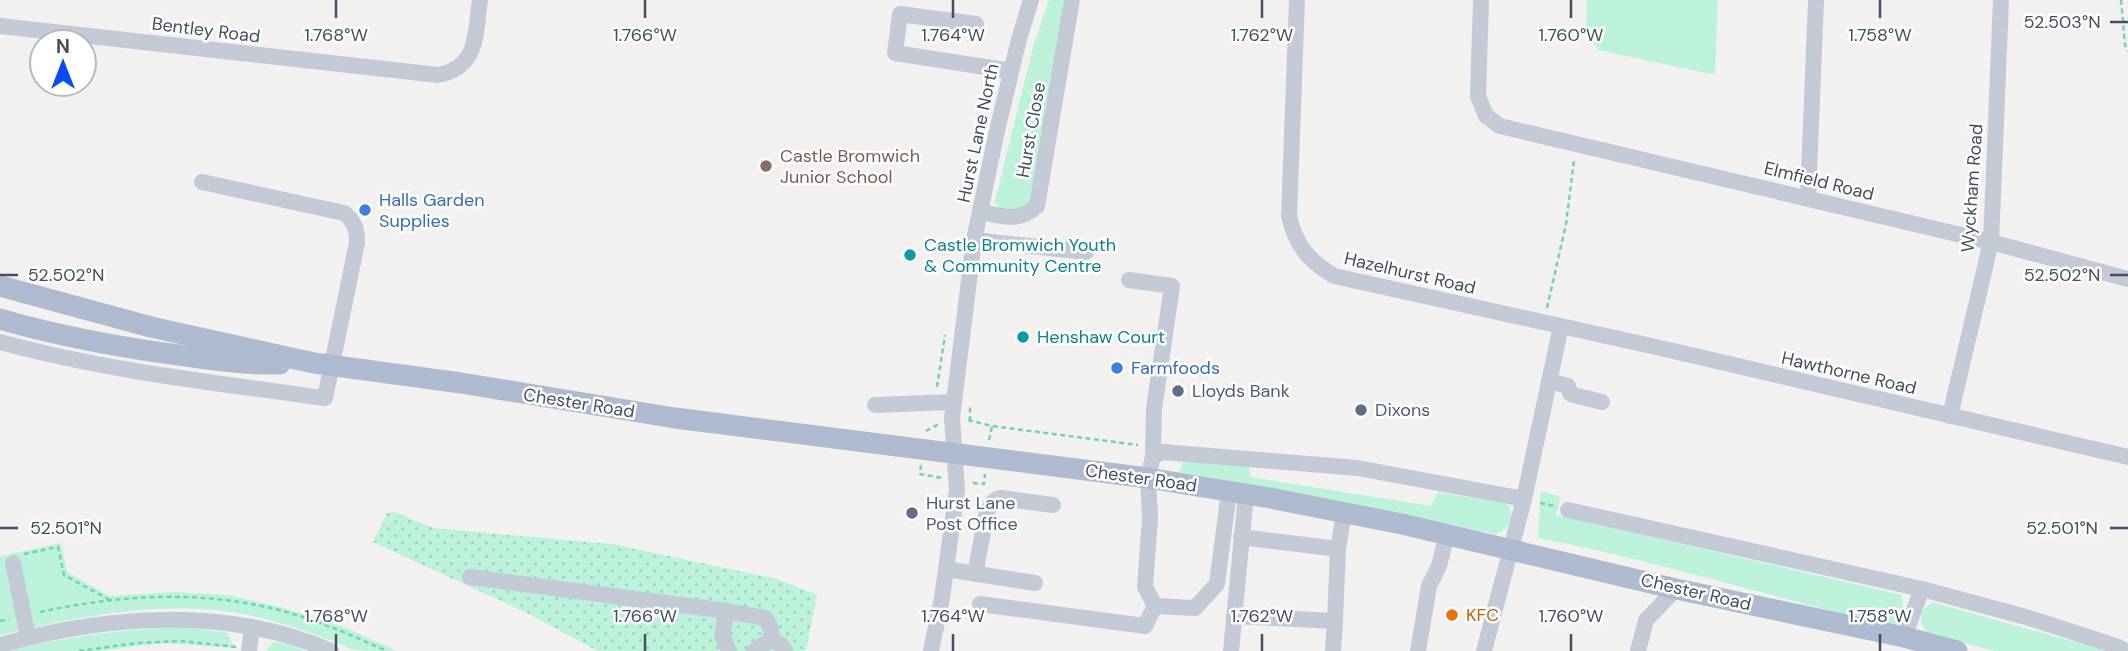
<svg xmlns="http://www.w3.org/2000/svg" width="2128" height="651" font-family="'DM Sans',sans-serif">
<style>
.green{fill:#bcf2da}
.garden{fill:url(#garden-dots)}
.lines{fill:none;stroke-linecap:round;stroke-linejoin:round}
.path{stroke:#72d3b3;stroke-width:2.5;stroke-dasharray:5 3.5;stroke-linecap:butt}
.minor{stroke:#c3cad6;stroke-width:16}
.major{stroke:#aebad0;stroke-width:21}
.ticks{fill:none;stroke:#474f5f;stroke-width:2.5}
.education-dot{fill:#8d6e63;stroke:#fff;stroke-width:2.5}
.shop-dot{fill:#3f7fe0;stroke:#fff;stroke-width:2.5}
.culture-dot{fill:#0f9aa8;stroke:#fff;stroke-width:2.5}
.service-dot{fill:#5c6f8a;stroke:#fff;stroke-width:2.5}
.food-dot{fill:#e8710a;stroke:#fff;stroke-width:2.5}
.labels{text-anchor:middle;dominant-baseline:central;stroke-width:5;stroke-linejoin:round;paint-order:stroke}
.street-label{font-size:18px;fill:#474f5f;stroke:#fff}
.education-label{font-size:18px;fill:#785e54;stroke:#fff;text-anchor:start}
.shop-label{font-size:18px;fill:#366cbe;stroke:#fff;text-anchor:start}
.culture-label{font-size:18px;fill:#0d838f;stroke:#fff;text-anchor:start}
.service-label{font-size:18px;fill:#4e5e75;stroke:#fff;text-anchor:start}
.food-label{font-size:18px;fill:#c56008;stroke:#fff;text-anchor:start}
.ticks-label{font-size:18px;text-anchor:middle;fill:#474f5f;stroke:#fff;stroke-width:5;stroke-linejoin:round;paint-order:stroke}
</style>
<defs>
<pattern id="garden-dots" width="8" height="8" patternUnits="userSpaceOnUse" patternTransform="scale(1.75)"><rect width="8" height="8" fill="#bcf2da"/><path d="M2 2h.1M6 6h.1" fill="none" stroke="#a3d1be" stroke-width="1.8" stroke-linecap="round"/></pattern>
</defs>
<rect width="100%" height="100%" fill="#f3f0f0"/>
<g class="green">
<polygon points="1049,0 1064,0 1031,200 1025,210 1000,210 995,201 1032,51"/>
<polygon points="1587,0 1718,0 1715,75 1598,50 1586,30"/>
<path d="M 1184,461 L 1249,466 L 1250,477 L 1431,506 L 1438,492 L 1508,504 C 1515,518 1510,529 1495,534 L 1294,492 L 1179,472 Z"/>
<path d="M 1541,491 L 1561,497 L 1556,515 L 1902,595 L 1904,616 L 1896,626 C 1776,599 1659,561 1538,538 Z"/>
<path d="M 61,543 L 67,572 L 109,596 L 174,592 L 227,595 L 280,607 L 339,625 L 397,651 C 384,651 366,651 354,650 C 347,648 341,644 335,642 C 308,632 281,622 253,616 C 169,598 82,616 0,635 L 0,556 Z"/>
<polygon points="1932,602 2103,650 2105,651 1995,651 1927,633 1921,623 1921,612"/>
<path d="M 184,627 L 228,633 L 234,648 L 164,643 L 99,651 L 4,651 C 66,637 120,629 184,627 Z"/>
<polygon points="273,642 291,645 305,651 266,651"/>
</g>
<polygon class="garden" points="395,512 433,528 612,544 777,579 817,595 806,651 598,651 527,613 373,542 387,513"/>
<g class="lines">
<g class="path">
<polyline points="2121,0 2125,45 2128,51"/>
<polyline points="1547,308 1566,224 1574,160"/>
<polyline points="937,387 945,335"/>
<polyline points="968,420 992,426 1138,445"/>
<polyline points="970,421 970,407"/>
<polyline points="926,431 939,424"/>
<polyline points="989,440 992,426"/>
<polyline points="921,465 920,474 942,478"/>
<polyline points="973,483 984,484 985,474"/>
<polyline points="1540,503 1554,506"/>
<polyline points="24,554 58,547 64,575 110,600"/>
<path d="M 40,612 C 127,593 217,589 303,617 C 332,626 359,639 387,651"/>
<polyline points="0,621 9,619"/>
<polyline points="79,651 136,643 181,641 236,647"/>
</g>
<g class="minor">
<path d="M 1297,0 L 1289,216 C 1296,246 1308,260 1334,276 L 1665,349 L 2128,457"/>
<polyline points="1481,0 1478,96 1486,116 1500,126 1991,242 2128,279"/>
<polyline points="976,24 900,14 895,53 1011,71"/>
<path d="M 0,26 L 438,75 C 479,67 475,34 480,0"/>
<polyline points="1808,198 1816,0"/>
<path d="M 981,212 C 1004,216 1018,223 1037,206 L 1072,0"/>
<polyline points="974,240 1086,252"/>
<polyline points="1129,280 1172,286 1154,409 1153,456"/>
<path d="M 0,342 C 106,371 216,383 325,398 L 357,243 C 357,229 355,222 344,213 L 202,182"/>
<polyline points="1549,381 1568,386 1570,393 1573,395 1602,402"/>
<polyline points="875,405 954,402"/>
<polyline points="1950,416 1991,242 2001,0"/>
<polyline points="1229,491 1217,584 1195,608 1155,606 1145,587 1150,518 1148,478 1153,456 1163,452 1358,468 1524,499"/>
<polyline points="1568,510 1922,589 2026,617 2116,646 2125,651"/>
<polyline points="1241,537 1338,549"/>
<polyline points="13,563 28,637"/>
<polyline points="946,569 1035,583"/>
<polyline points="975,574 987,511 994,501 1000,498 1053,505"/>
<polyline points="470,577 727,611"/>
<polyline points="980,604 1145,626 1155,606"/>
<polyline points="1234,616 1335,621 1338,549 1344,513"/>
<polyline points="1904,637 1922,589"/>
<polyline points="772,639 781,645 785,651"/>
<path d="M 0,645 C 107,615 227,606 331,651"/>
<polyline points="249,651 252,627"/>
<polyline points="729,651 722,635 727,611 765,618 771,628 772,639 754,651"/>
<polyline points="931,651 942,598 957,490 952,418 974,240 997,131 1019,39 1031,0"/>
<polyline points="1231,651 1246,494"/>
<polyline points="1333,651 1335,621"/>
<polyline points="1418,651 1429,586 1439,566 1447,534"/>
<polyline points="1484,651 1524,499 1561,326"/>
<polyline points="1638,651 1646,620 1676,589"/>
</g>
<g class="major">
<polyline points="0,286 151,327 314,363 461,383 675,418 1148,478 1270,498 1402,524 1676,589 1904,637 1957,651"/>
<path d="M 0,319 C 59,336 118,347 179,355 C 213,360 246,365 280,364"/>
</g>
</g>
<path class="ticks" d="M 336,0 L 336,18M 645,0 L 645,18M 953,0 L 953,18M 1262,0 L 1262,18M 1571,0 L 1571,18M 1880,0 L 1880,18M 2110,22 L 2128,22M 0,275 L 18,275M 2110,275 L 2128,275M 0,528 L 18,528M 2110,528 L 2128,528M 336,634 L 336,651M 645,634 L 645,651M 953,634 L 953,651M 1262,634 L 1262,651M 1571,634 L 1571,651M 1880,634 L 1880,651"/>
<circle class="education-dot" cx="766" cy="166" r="7"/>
<g class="shop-dot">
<circle cx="365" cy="210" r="7"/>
<circle cx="1117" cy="368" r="7"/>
</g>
<g class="culture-dot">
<circle cx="910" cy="255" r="7"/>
<circle cx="1023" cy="337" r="7"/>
</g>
<g class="service-dot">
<circle cx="1178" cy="391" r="7"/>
<circle cx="1361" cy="410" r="7"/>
<circle cx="912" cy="513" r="7"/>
</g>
<circle class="food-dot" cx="1452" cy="615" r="7"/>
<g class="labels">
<g class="street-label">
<text transform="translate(206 30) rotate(7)">Bentley Road</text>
<text transform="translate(1031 130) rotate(-80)">Hurst Close</text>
<text transform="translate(978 133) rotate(-78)">Hurst Lane North</text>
<text transform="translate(1819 181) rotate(14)">Elmfield Road</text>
<text transform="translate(1972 188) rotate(-86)">Wyckham Road</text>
<text transform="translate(1410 273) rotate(13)">Hazelhurst Road</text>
<text transform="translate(1849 373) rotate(13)">Hawthorne Road</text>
<text transform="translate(579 403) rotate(9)">Chester Road</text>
<text transform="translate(1141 478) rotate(8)">Chester Road</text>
<text transform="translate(1696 592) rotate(13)">Chester Road</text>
</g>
<g class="education-label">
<text x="780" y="156">Castle Bromwich<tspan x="780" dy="21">Junior School</tspan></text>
</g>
<g class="shop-label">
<text x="379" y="200">Halls Garden<tspan x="379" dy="21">Supplies</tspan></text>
<text x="1131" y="368">Farmfoods</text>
</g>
<g class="culture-label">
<text x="924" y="245">Castle Bromwich Youth<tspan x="924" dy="21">&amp; Community Centre</tspan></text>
<text x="1037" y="337">Henshaw Court</text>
</g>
<g class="service-label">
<text x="1192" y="391">Lloyds Bank</text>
<text x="1375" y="410">Dixons</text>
<text x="926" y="503">Hurst Lane<tspan x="926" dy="21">Post Office</tspan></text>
</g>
<g class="food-label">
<text x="1466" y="615">KFC</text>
</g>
</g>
<g class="ticks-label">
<text x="2062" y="28">52.503°N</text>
<text x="336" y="41">1.768°W</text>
<text x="645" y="41">1.766°W</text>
<text x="953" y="41">1.764°W</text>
<text x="1262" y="41">1.762°W</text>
<text x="1571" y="41">1.760°W</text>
<text x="1880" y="41">1.758°W</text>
<text x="66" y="281">52.502°N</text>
<text x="2062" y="281">52.502°N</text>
<text x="66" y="534">52.501°N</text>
<text x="2062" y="534">52.501°N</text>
<text x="336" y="622">1.768°W</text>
<text x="645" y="622">1.766°W</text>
<text x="953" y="622">1.764°W</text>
<text x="1262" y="622">1.762°W</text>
<text x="1571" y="622">1.760°W</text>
<text x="1880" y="622">1.758°W</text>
</g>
<g transform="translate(63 63)"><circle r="33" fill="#ffffff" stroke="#b5b9bf" stroke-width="2"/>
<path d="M0-5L12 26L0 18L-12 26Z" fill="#0d4aef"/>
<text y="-10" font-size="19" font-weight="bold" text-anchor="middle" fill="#474f5f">N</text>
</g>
</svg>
